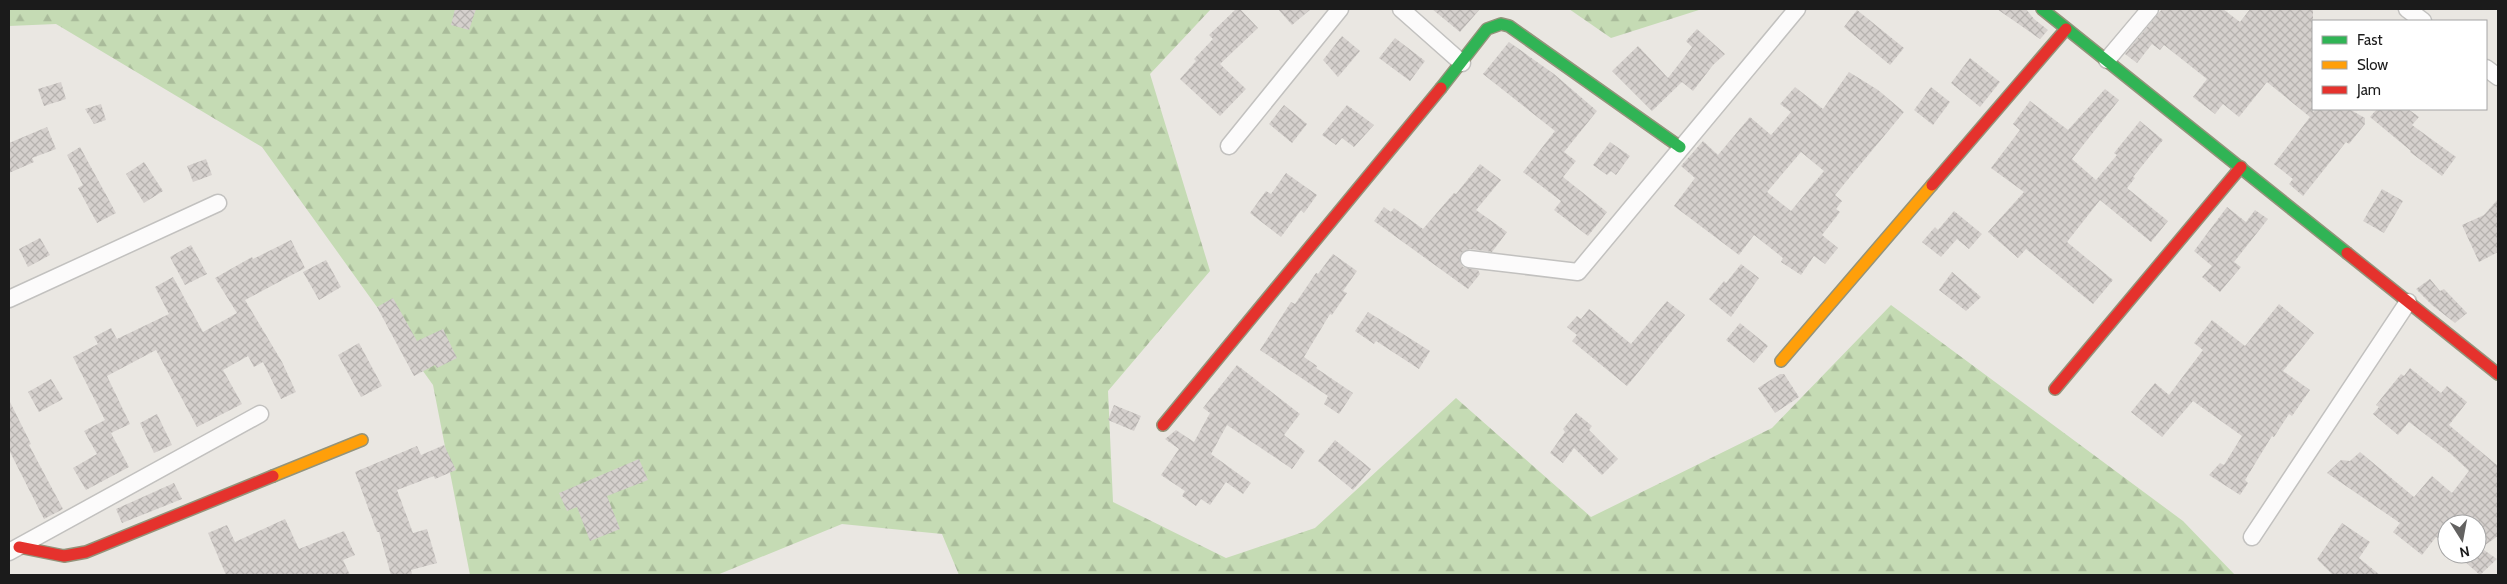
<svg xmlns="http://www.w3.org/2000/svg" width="2507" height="584" font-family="Cabin,sans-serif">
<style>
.forest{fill:url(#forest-firs)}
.building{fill:url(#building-cross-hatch);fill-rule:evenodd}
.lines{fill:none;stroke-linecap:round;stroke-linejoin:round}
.street-casing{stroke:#c2c1bf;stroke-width:19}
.fast-casing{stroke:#93937a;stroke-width:14}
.slow-casing{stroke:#93937a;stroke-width:14}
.jam-casing{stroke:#93937a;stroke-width:14}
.street{stroke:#fcfbfb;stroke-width:16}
.fast{stroke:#30b455;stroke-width:11}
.slow{stroke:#ff9f0a;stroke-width:11}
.jam{stroke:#e5322d;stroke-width:11}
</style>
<defs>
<pattern id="forest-firs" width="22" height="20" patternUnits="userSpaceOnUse" patternTransform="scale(1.25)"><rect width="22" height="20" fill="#c5dbb4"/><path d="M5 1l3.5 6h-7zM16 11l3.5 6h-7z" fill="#a9bb9a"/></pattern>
<pattern id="building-cross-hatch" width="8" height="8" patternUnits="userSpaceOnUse" patternTransform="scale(1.25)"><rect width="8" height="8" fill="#d5d0cd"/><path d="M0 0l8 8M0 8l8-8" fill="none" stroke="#b6b2af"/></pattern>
</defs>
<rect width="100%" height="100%" fill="#eae7e2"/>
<g class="forest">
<polygon points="9,9 1211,9 1150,74 1210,271 1108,391 1113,502 1226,558 1315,528 1456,398 1591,517 1772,428 1891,305 2183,521 2235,575 959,575 942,534 842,524 717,575 470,575 433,385 262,147 56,24 9,26"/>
<polygon points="1569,9 1702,9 1611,38"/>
</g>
<g class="building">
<polygon points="455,9 476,9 469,30 451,25"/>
<polygon points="1236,9 1240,9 1258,28 1220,64 1246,89 1220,116 1180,79 1196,61 1194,59 1213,39 1209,35"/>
<polygon points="1278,9 1311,9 1292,25"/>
<polygon points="1432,9 1480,9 1460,32"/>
<polygon points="1997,9 2026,9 2034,19 2048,30 2040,39"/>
<polygon points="2162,9 2223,9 2240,22 2250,9 2313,9 2313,112 2316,109 2349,109 2365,118 2365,124 2349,144 2346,142 2303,196 2289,184 2293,179 2274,164 2310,117 2267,82 2239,117 2223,104 2215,114 2193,97 2207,79 2164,45 2160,50 2152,44 2137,63 2125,54"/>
<polygon points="1857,10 1904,48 1890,65 1844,27"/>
<polygon points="1697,29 1725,54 1713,65 1693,91 1682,82 1652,111 1612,71 1638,46 1668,78 1692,47 1686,41"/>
<polygon points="1342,36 1360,51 1338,77 1323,60"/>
<polygon points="1395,38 1425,61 1410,81 1379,58"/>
<polygon points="1509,42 1554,74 1597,111 1564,152 1576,161 1563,177 1607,212 1588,236 1554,210 1561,201 1523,172 1555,131 1483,74"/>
<polygon points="1970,58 2000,82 1980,107 1951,83"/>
<path d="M 1849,72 L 1878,90 L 1904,112 L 1835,195 L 1842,201 L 1836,209 L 1840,212 L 1822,235 L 1838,248 L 1825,264 L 1814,256 L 1801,275 L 1781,262 L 1783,258 L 1754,235 L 1739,255 L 1674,206 L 1695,178 L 1681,166 L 1703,141 L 1718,155 L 1750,117 L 1771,135 L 1791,112 L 1780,104 L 1795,87 L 1823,109 ZM 1801,152 L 1824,171 L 1791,211 L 1767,192 Z"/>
<polygon points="61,82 66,99 44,106 38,89"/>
<polygon points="1931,87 1950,102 1933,125 1914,110"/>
<polygon points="2105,89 2119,100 2072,159 2096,180 2117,155 2114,153 2140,121 2163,140 2133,177 2135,178 2127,188 2168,221 2151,242 2100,200 2067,242 2113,280 2093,304 2026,249 2018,258 1988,232 2024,192 1991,168 2020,130 2013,124 2030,101 2068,130"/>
<polygon points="101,104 106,120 94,124 85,109"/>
<polygon points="1284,105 1307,124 1292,143 1269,124"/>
<polygon points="1347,105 1374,125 1354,147 1342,138 1336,145 1322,135"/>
<polygon points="2377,109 2408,109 2419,117 2412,125 2456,157 2442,176 2410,152 2411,151 2370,117"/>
<polygon points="47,127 56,149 32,158 34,162 9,173 9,143"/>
<polygon points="1610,142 1630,156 1616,175 1611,171 1607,175 1593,165"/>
<polygon points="80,147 116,213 97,223 78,188 83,185 67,155"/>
<polygon points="206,159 212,175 193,182 187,166"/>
<polygon points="144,162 163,191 144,203 126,174"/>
<polygon points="1480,164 1501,180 1476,210 1507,232 1492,252 1470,249 1461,253 1460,262 1463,267 1478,270 1480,274 1468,289 1374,221 1384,207 1391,212 1394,208 1423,229 1454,193 1456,194"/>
<polygon points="1286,173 1317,195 1304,213 1301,210 1281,237 1250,213 1266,191 1271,194"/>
<polygon points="2382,189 2403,201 2384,233 2363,221"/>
<polygon points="2498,199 2498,252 2479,262 2462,225 2484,215"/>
<polygon points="2227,207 2246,222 2255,210 2268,219 2234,262 2241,267 2220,292 2202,277 2212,266 2194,251"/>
<polygon points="1954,211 1982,234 1969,249 1957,239 1941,257 1922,242 1935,227 1938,230"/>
<polygon points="40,238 50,255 28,267 19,249"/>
<polygon points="291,240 305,268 245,300 282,362 296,392 281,399 263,362 254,367 248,356 223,370 242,404 197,427 156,350 107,376 130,424 111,433 129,467 86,490 73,468 97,454 84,431 105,420 73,357 98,344 94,337 111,328 117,339 169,314 155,287 173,277 203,332 237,313 215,278 252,257 253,259"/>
<polygon points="191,245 207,274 185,285 170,257"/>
<polygon points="1333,254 1357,271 1343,291 1347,293 1332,315 1330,314 1304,357 1317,366 1316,368 1353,393 1339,414 1324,404 1328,396 1260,350 1291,302 1295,304 1316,273 1318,274"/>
<polygon points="326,260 341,287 319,300 303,272"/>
<polygon points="1741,264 1759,278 1731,317 1709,299 1724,281 1726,283"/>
<polygon points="1952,272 1981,297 1966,311 1939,290"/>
<polygon points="2430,279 2440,291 2444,289 2467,313 2455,323 2432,305 2416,289"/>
<polygon points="393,298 417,341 443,329 457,358 437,368 435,365 414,376 377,307"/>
<polygon points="1667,301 1685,315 1627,386 1572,341 1577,335 1567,327 1577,316 1581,319 1589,309 1631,344"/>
<polygon points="2279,304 2314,333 2283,371 2310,390 2292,416 2289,414 2274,437 2272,436 2245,480 2248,483 2240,495 2209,475 2220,463 2224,465 2242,436 2193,401 2162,437 2131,412 2155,383 2169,395 2203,350 2194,343 2212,320 2245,346"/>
<polygon points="1368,312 1430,351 1419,369 1376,341 1374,344 1355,331"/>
<polygon points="1740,323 1768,346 1754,363 1726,340"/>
<polygon points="359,343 382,386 361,397 338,355"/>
<polygon points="1237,365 1300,414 1284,435 1305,451 1292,469 1227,425 1211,454 1251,483 1243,494 1226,482 1210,505 1201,499 1196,506 1182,496 1185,491 1161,475 1179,449 1165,439 1176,430 1194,442 1210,413 1203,408"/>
<polygon points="2410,368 2441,393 2447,386 2467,402 2449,425 2498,466 2498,536 2481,548 2497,559 2480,575 2456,554 2477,554 2477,524 2447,524 2447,546 2436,537 2422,555 2393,532 2400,523 2327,473 2341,460 2350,461 2360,452 2414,497 2432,476 2452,493 2469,471 2451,454 2409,422 2398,435 2373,414 2379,407 2376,405 2401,374 2404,376"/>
<polygon points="1780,374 1784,374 1799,397 1775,413 1758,388"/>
<polygon points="51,379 63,399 39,412 28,392"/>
<polygon points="9,400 31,444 29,445 63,509 44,519 9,450"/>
<polygon points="1114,405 1141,416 1134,431 1108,420"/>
<polygon points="1576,413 1592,426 1589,430 1618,459 1602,475 1574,448 1563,463 1550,453 1565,432 1563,429"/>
<polygon points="157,414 172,445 154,453 140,423"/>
<polygon points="1335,440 1371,469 1353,490 1318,461"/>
<polygon points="444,445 456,470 435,479 434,476 397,490 413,533 427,529 437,563 411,570 412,575 391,575 379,532 377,532 355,472 417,446 421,455"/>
<polygon points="639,459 648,480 607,496 620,529 590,541 577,507 567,511 559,493"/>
<polygon points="174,483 182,499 122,523 116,509"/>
<polygon points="285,519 299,549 344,531 355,555 343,560 350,575 226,575 208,533 227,525 235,542"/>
<polygon points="2342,523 2370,542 2359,558 2380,575 2333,575 2317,559"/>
</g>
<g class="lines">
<defs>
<g id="street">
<polyline points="1401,9 1462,63"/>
<polyline points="2407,9 2423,21"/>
<polyline points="2107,60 2150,9"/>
<polyline points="2486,68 2498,77"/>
<polyline points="1229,146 1340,9"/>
<polyline points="1469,259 1578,272 1797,9"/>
<polyline points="9,299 218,203"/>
<polyline points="2252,537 2408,302"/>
<polyline points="9,552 260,414"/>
</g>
<g id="fast">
<polyline points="2042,9 2347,253"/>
<polyline points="1441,88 1487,29 1501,24 1509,26 1680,147"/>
</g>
<g id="slow">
<polyline points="1781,361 1932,185"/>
<polyline points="273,476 362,440"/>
</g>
<g id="jam">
<polyline points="1932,185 2066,29"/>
<polyline points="2347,253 2498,374"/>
<polyline points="2055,389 2241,167"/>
<polyline points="1163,425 1441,88"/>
<polyline points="19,547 64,556 86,552 273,476"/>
</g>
</defs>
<use href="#street" class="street-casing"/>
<use href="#fast" class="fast-casing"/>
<use href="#slow" class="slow-casing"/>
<use href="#jam" class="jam-casing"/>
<use href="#street" class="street"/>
<use href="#fast" class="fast"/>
<use href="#slow" class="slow"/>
<use href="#jam" class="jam"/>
</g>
<rect width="2507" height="584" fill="none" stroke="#1b1b1b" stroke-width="20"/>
<rect x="2312" y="20" width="175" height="90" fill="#ffffff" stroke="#a4a4a4"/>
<rect x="2322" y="36" width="25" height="8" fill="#30b455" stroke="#a4a4a4"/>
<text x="2357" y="45" font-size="15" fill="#1b1b1b">Fast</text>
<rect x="2322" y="61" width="25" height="8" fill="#ff9f0a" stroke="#a4a4a4"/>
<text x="2357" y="70" font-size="15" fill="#1b1b1b">Slow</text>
<rect x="2322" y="86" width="25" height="8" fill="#e5322d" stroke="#a4a4a4"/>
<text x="2357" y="95" font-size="15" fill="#1b1b1b">Jam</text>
<g transform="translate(2462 539) rotate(169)"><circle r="24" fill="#ffffff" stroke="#a4a4a4"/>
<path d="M0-4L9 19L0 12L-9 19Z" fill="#636261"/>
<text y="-8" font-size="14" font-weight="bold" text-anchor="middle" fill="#1b1b1b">N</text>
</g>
</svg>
